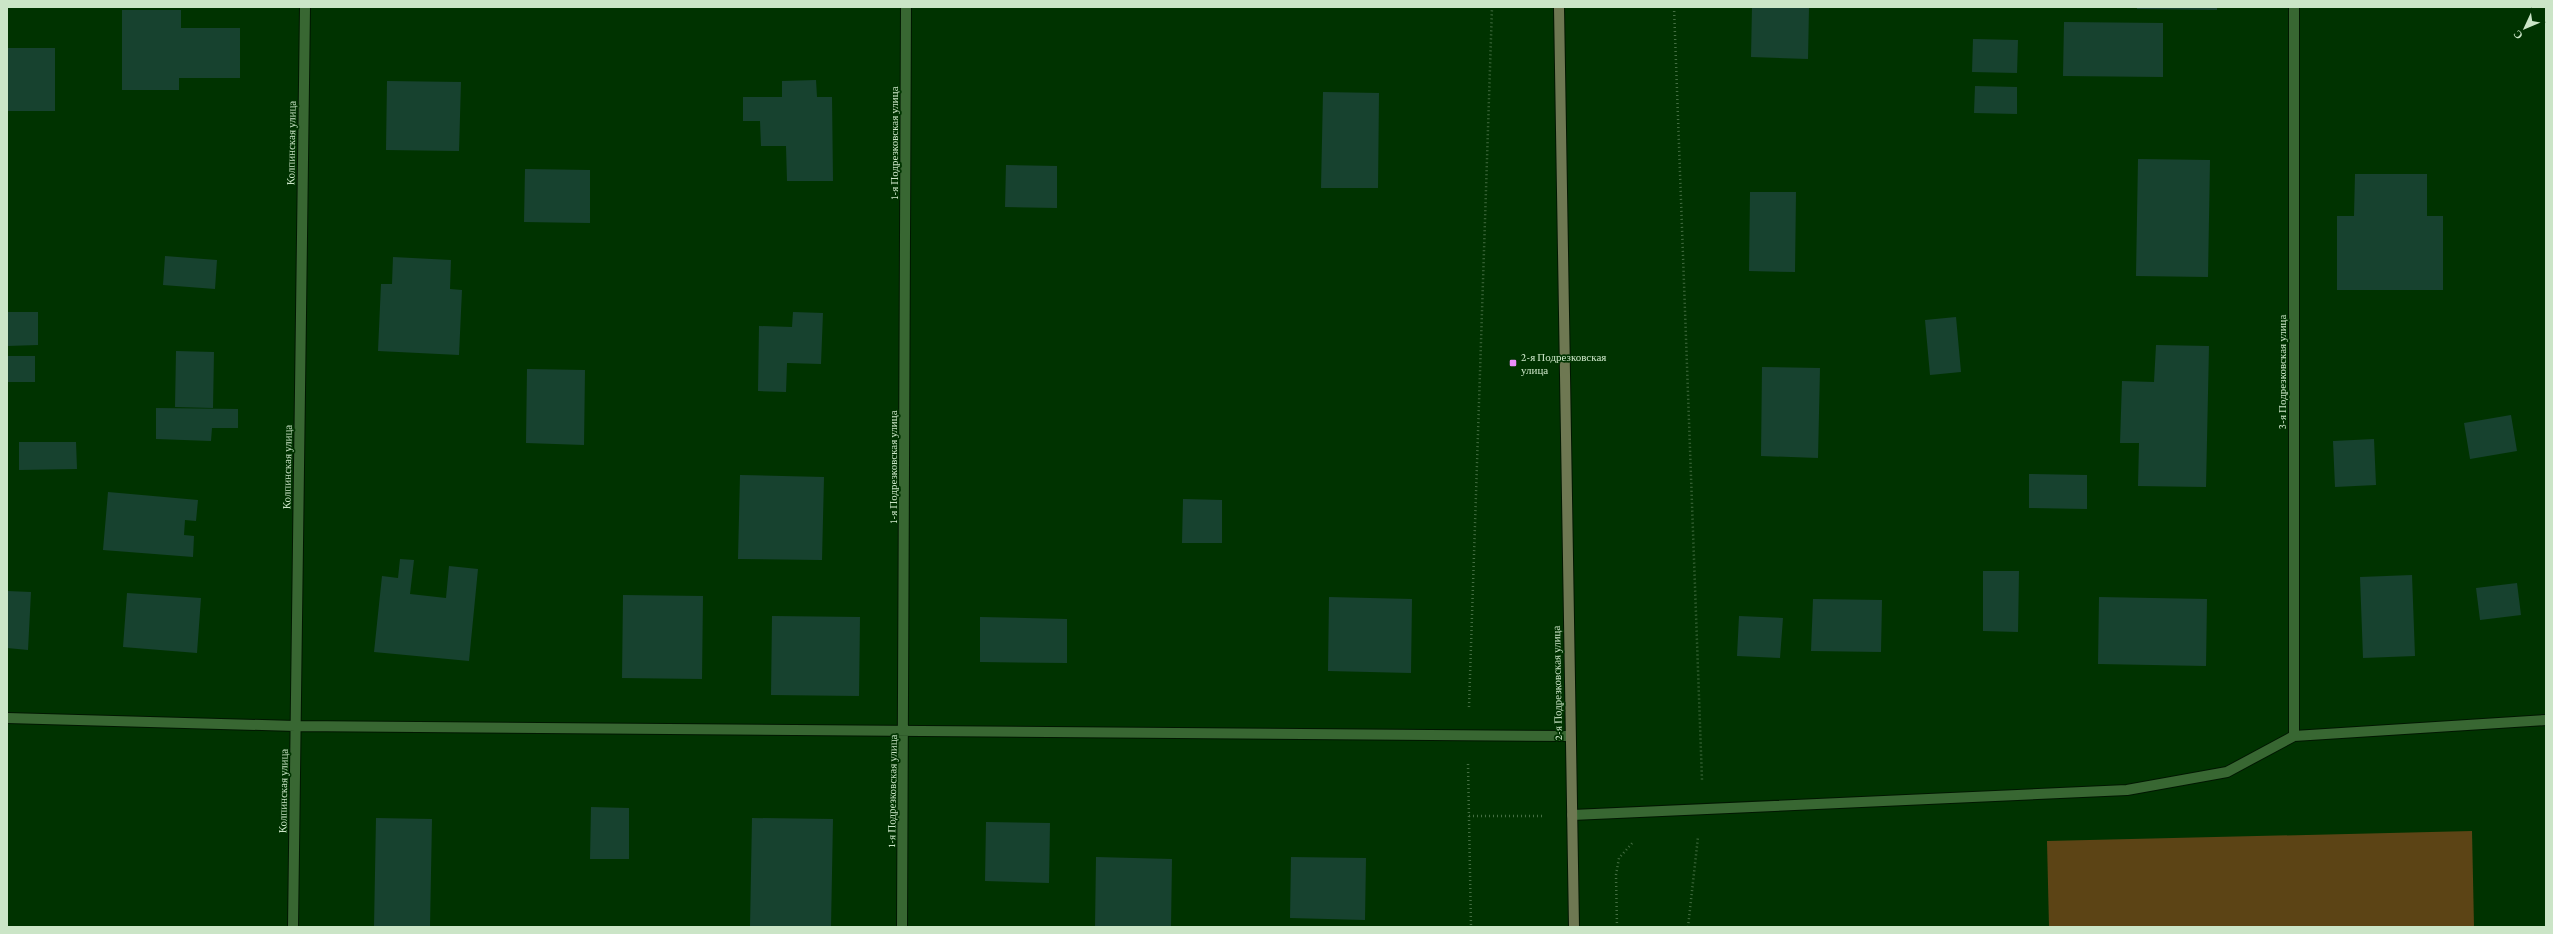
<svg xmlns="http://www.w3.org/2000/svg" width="2553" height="934" font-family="'Crimson Pro',serif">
	<rect width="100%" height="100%" fill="#030"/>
	<path fill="#5c4415" d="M2472 831 2474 927H2049L2047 841Z"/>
	<path fill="#17422f" d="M1752 7H1809L1808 59 1751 57Z
		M2137 7H2217V10L2137 9Z
		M122 10H181V28H240V78H179V90H122Z
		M2064 22 2163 23V77L2063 76Z
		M1973 39 2018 40 2017 73 1972 72Z
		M7 48H55V111H7Z
		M816 80 817 97H832L833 181H787L786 146H761L760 121H743V97H782V81Z
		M387 81 461 82 459 151 386 150Z
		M1975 86 2017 87V114L1974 113Z
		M1323 92 1379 93 1378 188H1321Z
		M2138 159 2210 160 2208 277 2136 276Z
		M1006 165 1057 166V208L1005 207Z
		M525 169 590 170V223L524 222Z
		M2355 174H2427V216H2443V290H2337V216H2354Z
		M1750 192H1796L1795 272 1749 271Z
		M165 256 217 260 215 289 163 285Z
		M393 257 451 260 450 289 462 290 459 355 378 351 381 284H392Z
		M7 312H38V345L7 346Z
		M793 312 823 313 821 364 787 363 786 392 758 391 759 326 792 327Z
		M1956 317 1961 372 1930 375 1925 320Z
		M2156 345 2209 346 2206 487 2138 486 2139 443H2120L2122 381 2154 382Z
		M176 351 214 352 213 408 175 407Z
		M7 356H35V382H7Z
		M1762 367 1820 368 1818 458 1761 456Z
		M527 369 585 370 584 445 526 443Z
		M156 408 238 409V428H212L211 441 156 439Z
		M2511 415 2517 451 2470 459 2464 423Z
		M2374 439 2376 485 2335 487 2333 441Z
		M19 442H76L77 469 19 470Z
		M2029 474 2087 475V509L2029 508Z
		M740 475 824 477 822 560 738 559Z
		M108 492 198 500 196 521 185 520 184 535 194 536 193 557 103 550Z
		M1183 499 1222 500V543H1182Z
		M400 559 414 560 410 594 446 598 449 566 478 569 469 661 374 652 382 576 398 578Z
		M1983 571H2019L2018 632 1983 631Z
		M2412 575 2415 656 2363 658 2360 577Z
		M2517 583 2521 615 2480 620 2476 588Z
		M7 591 31 592 28 650 7 648Z
		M127 593 201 598 197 653 123 647Z
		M623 595 703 596 702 679 622 678Z
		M1329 597 1412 599 1411 673 1328 671Z
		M2099 597 2207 599 2206 666 2098 664Z
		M1813 599 1882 600 1881 652 1811 651Z
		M772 616 860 617 859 696 771 695Z
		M1739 616 1783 618 1780 658 1737 656Z
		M980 617 1067 619V663L980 662Z
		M591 807 629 808V859H590Z
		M376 818 432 819 430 927H374Z
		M752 818 833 819 831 927H750Z
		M986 822 1050 823 1049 883 985 881Z
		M1096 857 1172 859 1171 927H1095Z
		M1291 857 1366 858 1365 920 1290 918Z"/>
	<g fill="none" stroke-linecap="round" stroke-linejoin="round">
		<defs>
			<path id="street" d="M2294 7V736
				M7 718 295 726 1570 736
				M1572 815 2127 790 2227 772 2294 736 2546 720
				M293 927 305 7
				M902 927 906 7"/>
			<path id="secondary" d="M1559 7 1574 927"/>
		</defs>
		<use href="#street" stroke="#011700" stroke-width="12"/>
		<use href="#secondary" stroke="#011700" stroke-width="12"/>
		<path stroke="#446e42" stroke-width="2.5" stroke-dasharray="1 3" stroke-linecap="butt" d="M1674 7 1702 780
			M1469 707 1492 7
			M1468 764 1471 927
			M1469 816H1545
			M1617 927 1616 875 1619 858 1634 841
			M1688 927 1698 837"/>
		<use href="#street" stroke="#386732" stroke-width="10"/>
		<use href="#secondary" stroke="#6e7852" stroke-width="10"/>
	</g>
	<rect fill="#eb8dfb" stroke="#030" stroke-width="1.5" x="1509" y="359" width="8" height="8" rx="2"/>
	<g text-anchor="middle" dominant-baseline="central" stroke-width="3.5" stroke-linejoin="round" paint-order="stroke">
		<g font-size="11" fill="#cbe5c7" stroke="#030">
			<text transform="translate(291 143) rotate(-89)">Колпинская улица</text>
			<text transform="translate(894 143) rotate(-90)">1-я Подрезковская улица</text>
			<text transform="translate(2282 372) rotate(-90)">3-я Подрезковская улица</text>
			<text transform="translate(287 467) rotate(-89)">Колпинская улица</text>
			<text transform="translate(893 467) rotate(-90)">1-я Подрезковская улица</text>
			<text transform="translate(1557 683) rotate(-91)">2-я Подрезковская улица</text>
			<text transform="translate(283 791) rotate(-89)">Колпинская улица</text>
			<text transform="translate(892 791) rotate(-89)">1-я Подрезковская улица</text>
		</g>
		<g font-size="11" fill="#cbe5c7" stroke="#030" text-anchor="start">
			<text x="1521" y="357">2-я Подрезковская<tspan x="1521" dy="13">улица</tspan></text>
		</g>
	</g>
	<rect width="2553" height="934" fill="none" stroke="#cbe5c7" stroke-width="16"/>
	<g transform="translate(2525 28) rotate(226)" stroke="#003300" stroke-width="3" paint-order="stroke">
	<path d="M0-3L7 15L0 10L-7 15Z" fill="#cbe5c7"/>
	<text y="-6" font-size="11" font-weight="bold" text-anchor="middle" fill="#cbe5c7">С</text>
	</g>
</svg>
